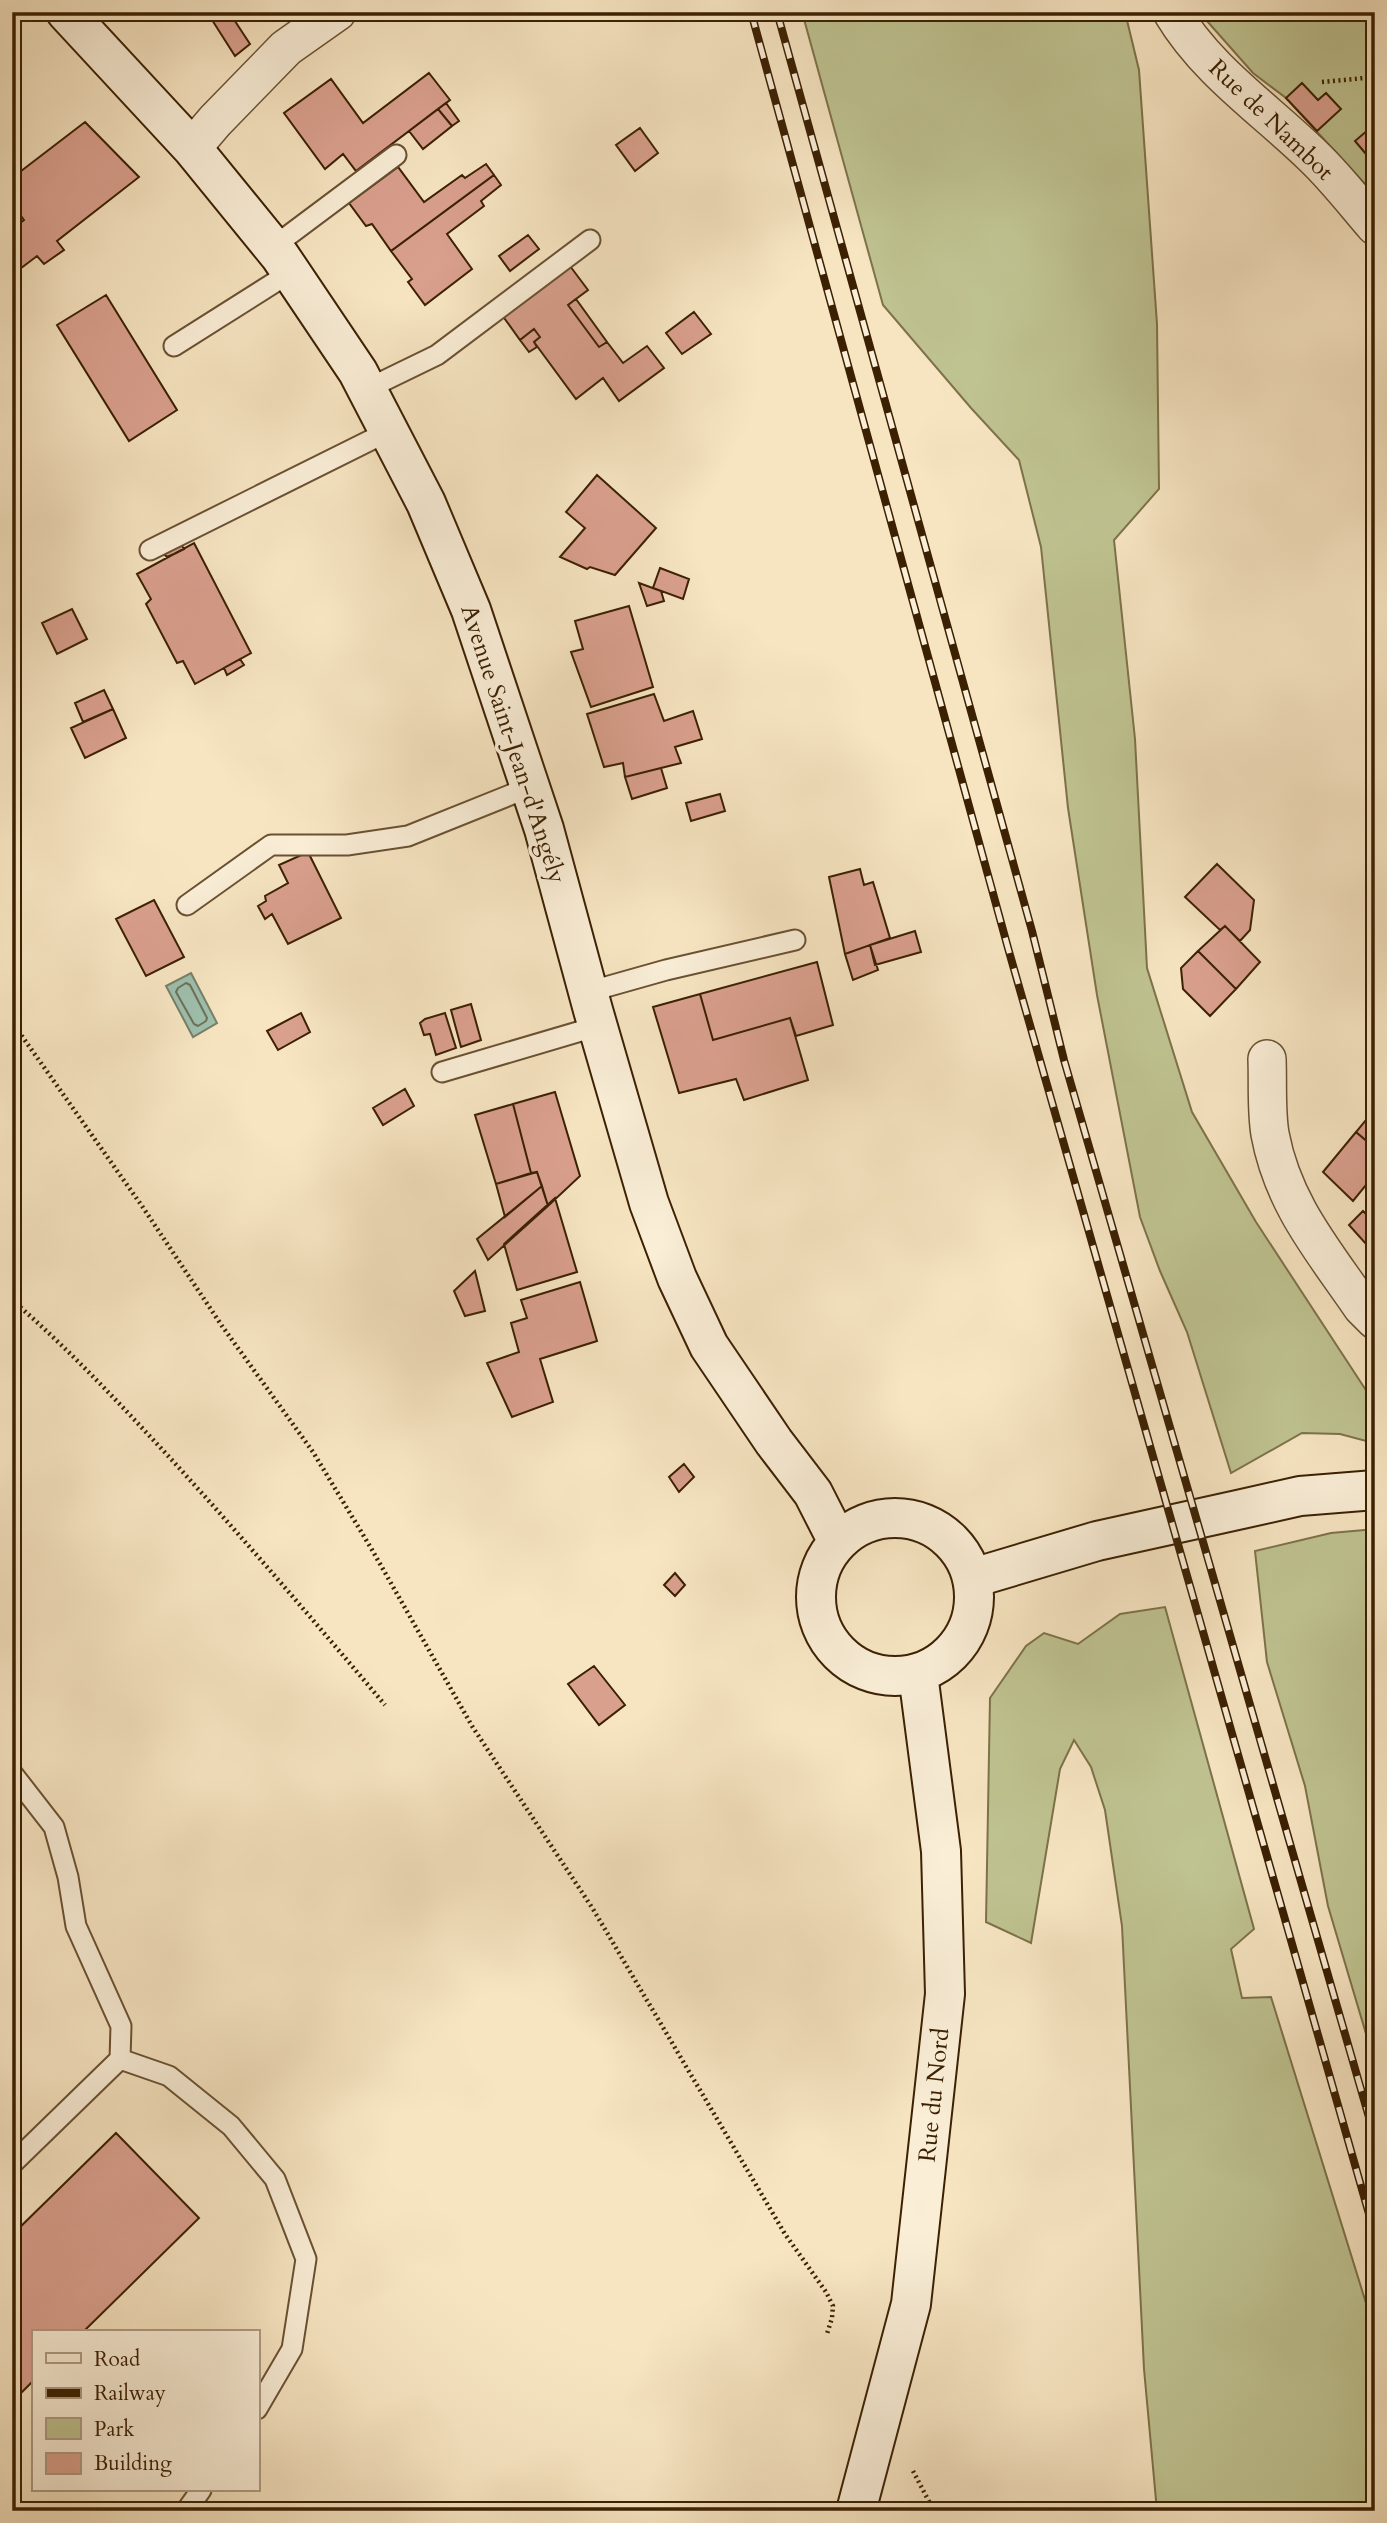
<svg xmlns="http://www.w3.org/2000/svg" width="1387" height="2523" font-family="Cardo,serif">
	<rect width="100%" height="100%" fill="#f7e5c2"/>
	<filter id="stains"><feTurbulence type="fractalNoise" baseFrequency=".00286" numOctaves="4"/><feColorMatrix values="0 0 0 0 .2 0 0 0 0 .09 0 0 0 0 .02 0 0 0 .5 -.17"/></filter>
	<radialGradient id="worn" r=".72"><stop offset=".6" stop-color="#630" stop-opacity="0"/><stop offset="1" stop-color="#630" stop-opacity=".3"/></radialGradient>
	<path fill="#bfc391" stroke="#7d724a" stroke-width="2" d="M802 12H1125L1139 70 1157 324 1159 489 1114 540 1135 739 1147 968 1192 1112 1256 1222 1375 1404V1435L1366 1441 1340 1434 1302 1433 1231 1473 1187 1332 1160 1271 1140 1217 1097 995 1068 808 1041 547 1019 460 971 408 883 305Z
		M1199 12H1375V195L1286 98 1253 73Z
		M1375 1529V1613L1371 1617 1375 1631V2064L1328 1906 1305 1786 1267 1662 1255 1551 1331 1533Z
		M1165 1607 1254 1929 1231 1949 1242 1998 1271 1997 1375 2332V2511H1157L1144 2369 1122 1926 1105 1810 1091 1767 1074 1740 1060 1769 1031 1943 986 1922 990 1698 1026 1646 1044 1633 1078 1644 1120 1614Z"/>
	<path fill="#9ec0ae" stroke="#768069" stroke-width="2" d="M191 973 217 1023 193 1037 166 986Z"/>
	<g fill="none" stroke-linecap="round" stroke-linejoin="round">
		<path stroke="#6c7058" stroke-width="2" d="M186 983 190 985 207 1018 206 1021 198 1026 194 1024 176 992 178 988Z"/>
	</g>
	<path fill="#daa08e" stroke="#3b2002" stroke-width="2" d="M207 12H229L250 44 235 56Z
		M429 73 450 100 356 171 343 154 325 169 284 113 331 79 363 123Z
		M1302 83 1318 100 1326 93 1341 109 1317 131 1286 98Z
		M446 103 459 121 452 126 438 109Z
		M438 109 452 126 423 149 409 131Z
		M85 122 139 177 57 241 64 250 44 264 37 256 12 275V229L24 220 12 204V178Z
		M640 128 658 153 635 171 616 145Z
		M1369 129 1375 135V147L1366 154 1355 141Z
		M486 164 494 175 391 251 372 224 366 226 349 203 398 167 424 202 462 175 465 178Z
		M494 175 501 185 481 201 484 206 447 234 472 269 425 305 408 282 412 279 391 251Z
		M12 204 24 220 12 229Z
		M528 235 539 249 510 271 499 256Z
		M570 266 588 290 568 305 599 347 607 342 623 363 647 346 664 368 619 401 603 378 576 399 534 342 540 337 534 329 520 340 502 315Z
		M106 295 177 410 129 441 57 325Z
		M576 299 607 342 599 347 568 305Z
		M694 312 711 334 682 354 666 333Z
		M534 329 540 337 534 342 537 347 529 352 520 340Z
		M597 475 656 528 615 575 590 567 587 569 560 557 585 528 566 512Z
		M180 543 184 549 174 554 167 557 162 552Z
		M194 543 251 653 195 684 183 661 177 663 146 604 151 599 137 574Z
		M660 568 689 579 683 599 653 588Z
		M639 583 661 591 664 601 647 606Z
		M629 606 653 687 591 707 571 652 583 649 575 621Z
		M72 609 87 639 57 654 42 623Z
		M240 659 244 665 227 675 224 668Z
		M104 690 113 709 83 722 75 703Z
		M654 694 664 721 693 711 702 739 675 747 681 763 625 777 623 763 604 767 587 714Z
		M113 709 126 738 85 758 71 728Z
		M661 768 667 788 632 799 625 777Z
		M720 794 725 811 691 821 686 803Z
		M308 852 341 918 288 944 272 914 265 919 258 906 266 901 265 896 288 883 279 865Z
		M1217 864 1254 900 1250 930 1240 941 1225 926 1220 930 1185 897Z
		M860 869 864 885 873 882 890 938 845 954 829 877Z
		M154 900 184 957 146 976 116 919Z
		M1225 926 1260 962 1236 989 1198 951Z
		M915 931 921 952 875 965 870 945Z
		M870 945 878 970 853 980 845 954Z
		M1198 951 1236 989 1210 1016 1183 989 1181 968Z
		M817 962 833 1025 796 1036 790 1018 713 1040 700 994Z
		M700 994 713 1040 790 1018 808 1080 744 1100 736 1079 679 1093 653 1007Z
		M471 1004 481 1040 461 1047 451 1010Z
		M301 1013 310 1032 278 1050 267 1031Z
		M445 1013 456 1048 436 1055 430 1034 424 1035 420 1023 425 1019Z
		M405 1089 414 1106 383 1125 373 1108Z
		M555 1092 580 1176 548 1206 537 1172 531 1173 513 1104Z
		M513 1104 531 1173 496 1184 475 1115Z
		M1375 1109V1148L1356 1132Z
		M1356 1132 1375 1148V1174L1353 1201 1323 1172Z
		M537 1172 542 1186 505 1217 496 1184Z
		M542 1186 548 1206 488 1260 477 1239Z
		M555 1198 577 1272 517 1290 504 1244Z
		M1363 1211 1375 1223V1254L1349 1225Z
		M475 1271 485 1311 465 1316 454 1291Z
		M580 1282 597 1341 540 1359 553 1402 512 1417 487 1363 519 1352 511 1323 527 1318 521 1300Z
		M684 1464 694 1477 679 1492 669 1477Z
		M675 1573 685 1585 675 1596 664 1585Z
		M594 1666 625 1705 599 1725 568 1684Z
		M116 2133 199 2218 83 2332H33V2381L12 2402V2235Z"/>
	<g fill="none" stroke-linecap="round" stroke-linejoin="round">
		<defs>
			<path id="lane" d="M273 247 396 155
				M174 346 291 272
				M367 389 437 355 590 240
				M150 550 389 431
				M187 905 271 845H347L408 836 530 787
				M588 992 666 970 795 940
				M442 1072 598 1026
				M12 1773 54 1827 68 1877 76 1926 121 2026 120 2059 12 2164
				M120 2059 169 2076 231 2126 275 2179 306 2259 292 2349 257 2409
				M186 2511 201 2490"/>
			<path id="street" d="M1172 12C1207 71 1266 110 1314 157 1336 178 1355 203 1375 226
				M192 148 215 121 286 48 337 12
				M1267 1059C1268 1083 1266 1110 1270 1134 1283 1204 1323 1250 1362 1307L1375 1320"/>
			<path id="secondary" d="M66 12 192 148 280 256 358 372 426 503 471 610 544 829 593 1010 649 1203 677 1278 709 1346 774 1442 813 1493 838 1542
				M816 1597a79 79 0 1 1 158 0a79 79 0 1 1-158 0Z
				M973 1578 1097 1541 1242 1509 1300 1496 1375 1490
				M856 2511 911 2304 945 1994 941 1851 918 1674"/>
		</defs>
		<use href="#lane" stroke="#6a5132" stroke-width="23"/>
		<use href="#street" stroke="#6a5132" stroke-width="40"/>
		<use href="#secondary" stroke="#3b2002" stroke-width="42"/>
		<path stroke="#3b2002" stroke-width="4.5" stroke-dasharray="2 3.5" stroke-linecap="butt" d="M1322 82 1364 78 1375 73
			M12 1022 142 1206 222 1326 313 1452 371 1548 472 1726 593 1909 785 2234 826 2292 833 2306 832 2318 827 2334
			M12 1300C69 1349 120 1404 171 1459 244 1539 315 1622 385 1705
			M913 2471 934 2511"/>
		<use href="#lane" stroke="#faeed7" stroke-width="19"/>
		<use href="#street" stroke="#faeed7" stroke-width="37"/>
		<use href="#secondary" stroke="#faeed7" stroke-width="38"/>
		<defs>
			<path id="rail" d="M751 12 1008 948 1375 2235
				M777 12 1032 931 1064 1060 1375 2138"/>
		</defs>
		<use href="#rail" stroke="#3b2002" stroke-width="8"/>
		<use href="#rail" stroke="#faeed7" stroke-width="5" stroke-dasharray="16" stroke-linecap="butt"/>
	</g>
	<g text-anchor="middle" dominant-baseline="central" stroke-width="7" stroke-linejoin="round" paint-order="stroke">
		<g font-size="24" fill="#3b2002" stroke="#faeed7">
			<text transform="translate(1271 120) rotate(44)">Rue de Nambot</text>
			<text transform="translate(513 744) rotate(72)">Avenue Saint-Jean-d'Angély</text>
			<text transform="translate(934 2095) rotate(-84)">Rue du Nord</text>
		</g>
	</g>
	<rect width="1387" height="2523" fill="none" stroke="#f7e5c2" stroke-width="42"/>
	<rect x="14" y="14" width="1359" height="2495" fill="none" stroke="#3b2002" stroke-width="3.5"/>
	<rect x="21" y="21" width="1345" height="2481" fill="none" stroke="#3b2002" stroke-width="2"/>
	<rect x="32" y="2330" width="228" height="161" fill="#faeed7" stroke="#ae9c82" stroke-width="2"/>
	<rect x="46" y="2353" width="35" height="10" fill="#faeed7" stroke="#ae9c82" stroke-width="2"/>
	<text x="94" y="2366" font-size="21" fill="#3b2002">Road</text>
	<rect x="46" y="2388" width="35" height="10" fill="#3b2002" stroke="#ae9c82" stroke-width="2"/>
	<text x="94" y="2400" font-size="21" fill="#3b2002">Railway</text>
	<rect x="46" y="2418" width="35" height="21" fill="#bfc391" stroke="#ae9c82" stroke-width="2"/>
	<text x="94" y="2436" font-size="21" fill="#3b2002">Park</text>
	<rect x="46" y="2453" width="35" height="21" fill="#daa08e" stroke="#ae9c82" stroke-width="2"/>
	<text x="94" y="2470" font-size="21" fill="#3b2002">Building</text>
	<rect width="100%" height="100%" filter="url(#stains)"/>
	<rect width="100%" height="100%" fill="url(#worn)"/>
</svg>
